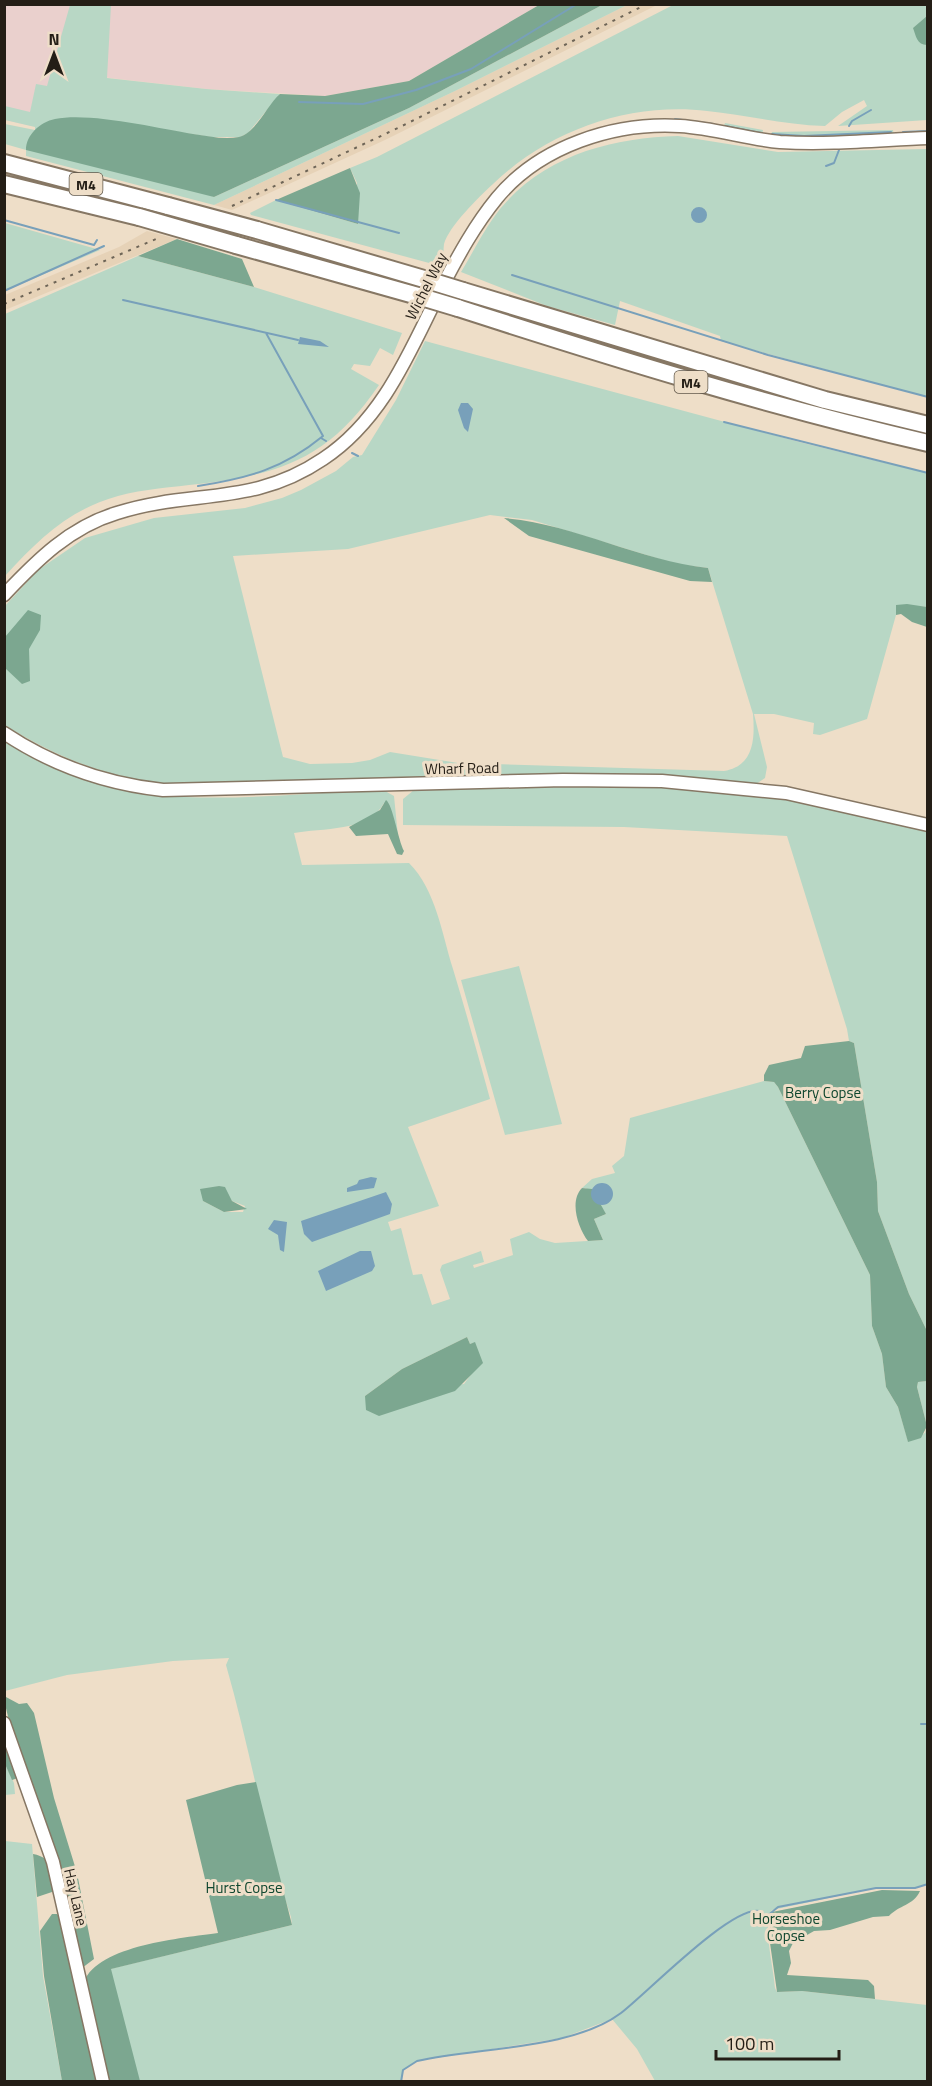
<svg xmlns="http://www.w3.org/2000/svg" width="932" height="2086" font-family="'Titillium Web',sans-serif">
	<rect width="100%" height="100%" fill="#eedec8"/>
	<path fill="#e6d2b7" d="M627 5H657L385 140 232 210 214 205 455 91Z
		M147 231 177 239 5 310V295L119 247Z"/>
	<path fill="#ead0cd" d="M5 5H539L409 81 325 96 206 89 84 75 32 126 5 120Z"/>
	<path fill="#b8d7c5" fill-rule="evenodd" d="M70 5H111L107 78 206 89 280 94 248 133 240 137H211L91 119H55L214 197 409 108 602 5H627L455 91 214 205 26 156V150L5 144V124L35 130V127L5 120V106L30 112 36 84 47 86Z
		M673 5H927V120L838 126 867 106 864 100 842 112 825 126C785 125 747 115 707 111 630 102 549 130 493 184 479 197 449 226 444 244 443 251 444 260 444 267L251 215 250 213 276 200 358 224 357 183 350 168 377 157Z
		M725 123 763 130 762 136 723 128Z
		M893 130 894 136 811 139 771 137 772 132Z
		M678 136 778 152 927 149V397L721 341 720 336 620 301 615 325 547 306 461 272C474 251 484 229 500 209 545 155 611 138 678 136Z
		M5 223 100 250 5 291Z
		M138 256 254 287 402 333 393 355 380 348 370 366 354 364 351 369 379 385C330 457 283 474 199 484 173 487 144 489 118 496 68 510 39 539 5 576V314Z
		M425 341 803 443 927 473V607L896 605V615L867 719 820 735 813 734 814 723 774 714H754L767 767 765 778 756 784 671 776 591 775 175 785C112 779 58 759 5 725L4 607 38 570 85 538 154 518 245 508 282 498 301 490 336 471 353 457 362 455 396 400ZM490 515 532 520 676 564 708 568 753 714C755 739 754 766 724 771L458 763 390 752 370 760 352 763 310 764 283 757 233 556 348 549Z
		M4 740C33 757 63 774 95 783 181 808 276 794 364 791H385L394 796 398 836 384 803C369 832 321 828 294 833L302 865 409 863C436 890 442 934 453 969 466 1012 478 1055 490 1099L408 1127 439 1206 388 1222 391 1231 401 1228 413 1275 422 1274 432 1305 450 1299 440 1270 442 1265 481 1251 484 1262 473 1265 474 1268 513 1255 510 1239 529 1232 540 1239 555 1243 603 1240 594 1219 606 1214 586 1188H582L592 1179 615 1173 612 1166 624 1156 630 1118 764 1081 774 1082 778 1087 870 1275 872 1326 882 1354 886 1387 898 1407 908 1441 925 1433 927 1426 917 1387 918 1382 927 1381V1884L915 1888H876L772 1910C762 1924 774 1969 775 1988L777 1992 802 1991 927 2005V2081H655L637 2049 612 2019 562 2038 417 2061 403 2070 401 2081 139 2080 110 1969 292 1925 291 1917C264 1835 250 1748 226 1665L229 1658 173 1661 67 1675 5 1691ZM219 1186 232 1201 245 1206 243 1212H224L203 1201 212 1189ZM467 1337 470 1344 474 1343 475 1369 464 1384 365 1396 402 1369Z
		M576 785C622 786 667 786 713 790 785 797 857 813 927 832V1331L909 1294 878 1211 877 1182 854 1043 849 1041 847 1029 787 836 624 827 403 825V799L414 790Z
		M519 966 562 1124 505 1135 461 980Z
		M5 1764 14 1783 15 1794 5 1795Z
		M5 1841 32 1844 43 1976 62 2081 5 2082Z"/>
	<path fill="#7ca790" d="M539 5H602L409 108 214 197 26 150C26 135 40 122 55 119 90 112 156 128 193 134 208 136 224 140 239 137 256 133 267 105 280 94L325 96 409 81Z
		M927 16V45C917 45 916 36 913 28Z
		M350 168 360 193 358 224 276 200Z
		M177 239 242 259 254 287 138 256Z
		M504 518C574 524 638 560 708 568L712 582 690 581 529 536Z
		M907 604 927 607V627L912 622 901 614 896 615V605Z
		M28 610 41 615 40 630 29 649 30 681 22 684 5 668V637Z
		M386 800C393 805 398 840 404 851L402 855 397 854 388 834 356 836 349 827 380 810Z
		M849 1041 854 1043 877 1182 878 1211 909 1294 927 1331V1381L918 1382 917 1387 927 1426 921 1438 908 1442 898 1407 886 1387 882 1354 872 1326 870 1275 778 1087 774 1082 764 1081V1075L769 1065 801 1058 805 1046Z
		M219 1186 225 1187 232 1201 247 1209 224 1212 203 1201 200 1189Z
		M582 1188 592 1189 606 1214 594 1219 603 1240 588 1241C578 1228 569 1201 582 1188Z
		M467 1337 470 1344 475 1342 483 1363 455 1391 379 1416 366 1410 365 1396 402 1369Z
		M6 1697 19 1704 27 1703 34 1713 54 1798 77 1873 94 1959 82 1968 10 1725 5 1704Z
		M4 1733 18 1778 12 1780 5 1764Z
		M256 1782 292 1925 111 1969 140 2081H107L84 1982C98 1945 183 1938 218 1933L186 1800 237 1785Z
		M33 1854C54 1858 52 1872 55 1891L37 1897Z
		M882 1890 920 1891C913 1906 899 1905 889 1916L873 1917 830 1930 814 1931 793 1943 789 1951 791 1963 787 1975 868 1980 874 1986 875 1999 802 1991 777 1992 769 1936 772 1912Z
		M52 1914H57L62 1920 97 2081H62L44 1976 40 1931Z"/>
	<path fill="#78a0ba" d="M691 215a8 8 0 1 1 16 0a8 8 0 1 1-16 0Z
		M300 337 320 341 329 347 298 344Z
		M461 403H468L473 409 468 432 464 428 458 410Z
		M371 1177 377 1178 374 1188 347 1192V1188L357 1184 359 1180Z
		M591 1194a11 11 0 1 1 22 0a11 11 0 1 1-22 0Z
		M386 1192 392 1204 390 1214 312 1242 304 1234 301 1221Z
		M274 1220 287 1222 284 1252 280 1250 278 1235 268 1229Z
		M360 1251H371L375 1266 372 1271 326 1291 318 1271Z"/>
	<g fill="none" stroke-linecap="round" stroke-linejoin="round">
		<path stroke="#78a0ba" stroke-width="2" d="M299 102 363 104 416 90 471 69 577 4
			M675 119 713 124
			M725 126 761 133
			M849 126 852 121 871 110
			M903 132 928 131
			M772 134 804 136 891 132
			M826 166 834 163 839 150
			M276 200 399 233
			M4 220 94 245 97 240
			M512 275 768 355 928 397
			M4 291 104 246
			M123 300 298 340
			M724 422 928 473
			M321 438 326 441
			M352 453 358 456
			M198 486C248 478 283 469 323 436L266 333
			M921 1724H928
			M401 2082 403 2070 417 2061C477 2047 572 2050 621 2013 647 1993 731 1906 759 1911L766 1917 778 1907 876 1888H915L928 1884"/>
		<defs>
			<path id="secondary" d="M4 595C37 560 70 527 117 513 192 489 252 507 323 459 385 418 411 348 443 285 459 254 475 225 497 198 540 146 614 122 680 126 714 128 747 139 780 142 829 145 879 140 928 138
				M4 733C52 765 107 784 163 790L563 780 662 781 786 793 928 825
				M4 1723 53 1862 103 2082"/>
			<path id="highway" d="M4 163 168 206
				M4 184 139 217
				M257 230 424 279
				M236 245 418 296
				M463 291 825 400 928 425
				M458 308C613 358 768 406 928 443"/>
		</defs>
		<use href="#secondary" stroke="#867764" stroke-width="15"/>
		<use href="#highway" stroke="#867764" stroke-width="20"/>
		<use href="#secondary" stroke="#fff" stroke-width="12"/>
		<use href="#highway" stroke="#fff" stroke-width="16"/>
		<path stroke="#6e6557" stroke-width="2" stroke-dasharray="3 6" stroke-linecap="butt" d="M232 206 400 127 647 4
			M4 304 156 239"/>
		<defs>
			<path id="highway-bridge" d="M168 206 257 230
				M139 217 236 245
				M424 279 463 291
				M418 296 458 308"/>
		</defs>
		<use href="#highway-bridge" stroke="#867764" stroke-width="20" stroke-linecap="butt"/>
		<use href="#highway-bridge" stroke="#fff" stroke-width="16"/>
	</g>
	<g text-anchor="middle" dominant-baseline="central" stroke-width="6" stroke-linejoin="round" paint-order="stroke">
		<g fill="#eedec8" stroke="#61584b" stroke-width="1.5">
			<rect x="69.5" y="173" width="33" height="22" rx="4.5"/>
			<rect x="674.5" y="371" width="33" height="22" rx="4.5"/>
		</g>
		<g font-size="14" font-weight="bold" fill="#241e16">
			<text x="86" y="184">M4</text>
			<text x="691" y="382">M4</text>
		</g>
		<g font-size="15" fill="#241e16" stroke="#eedec8">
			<text transform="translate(426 286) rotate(-63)">Wichel Way</text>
			<text transform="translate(462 768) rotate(-1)">Wharf Road</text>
			<text transform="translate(76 1897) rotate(77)">Hay Lane</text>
		</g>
		<g font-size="15" fill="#0e462e" stroke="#eedec8">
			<text x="823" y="1092">Berry Copse</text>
			<text x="244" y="1887">Hurst Copse</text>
			<text x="786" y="1918">Horseshoe<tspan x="786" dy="17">Copse</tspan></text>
		</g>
	</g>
	<rect width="932" height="2086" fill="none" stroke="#241e16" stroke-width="12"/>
	<g transform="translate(54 54)" stroke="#eedec8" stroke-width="4.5" paint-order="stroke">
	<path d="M0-4.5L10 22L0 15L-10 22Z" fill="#241e16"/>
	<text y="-9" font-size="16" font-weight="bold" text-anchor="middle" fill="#241e16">N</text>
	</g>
	<path d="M716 2050v9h123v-9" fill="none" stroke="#241e16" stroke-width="3"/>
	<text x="725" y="2050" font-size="18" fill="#241e16" stroke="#eedec8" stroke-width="4.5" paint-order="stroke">100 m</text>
</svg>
